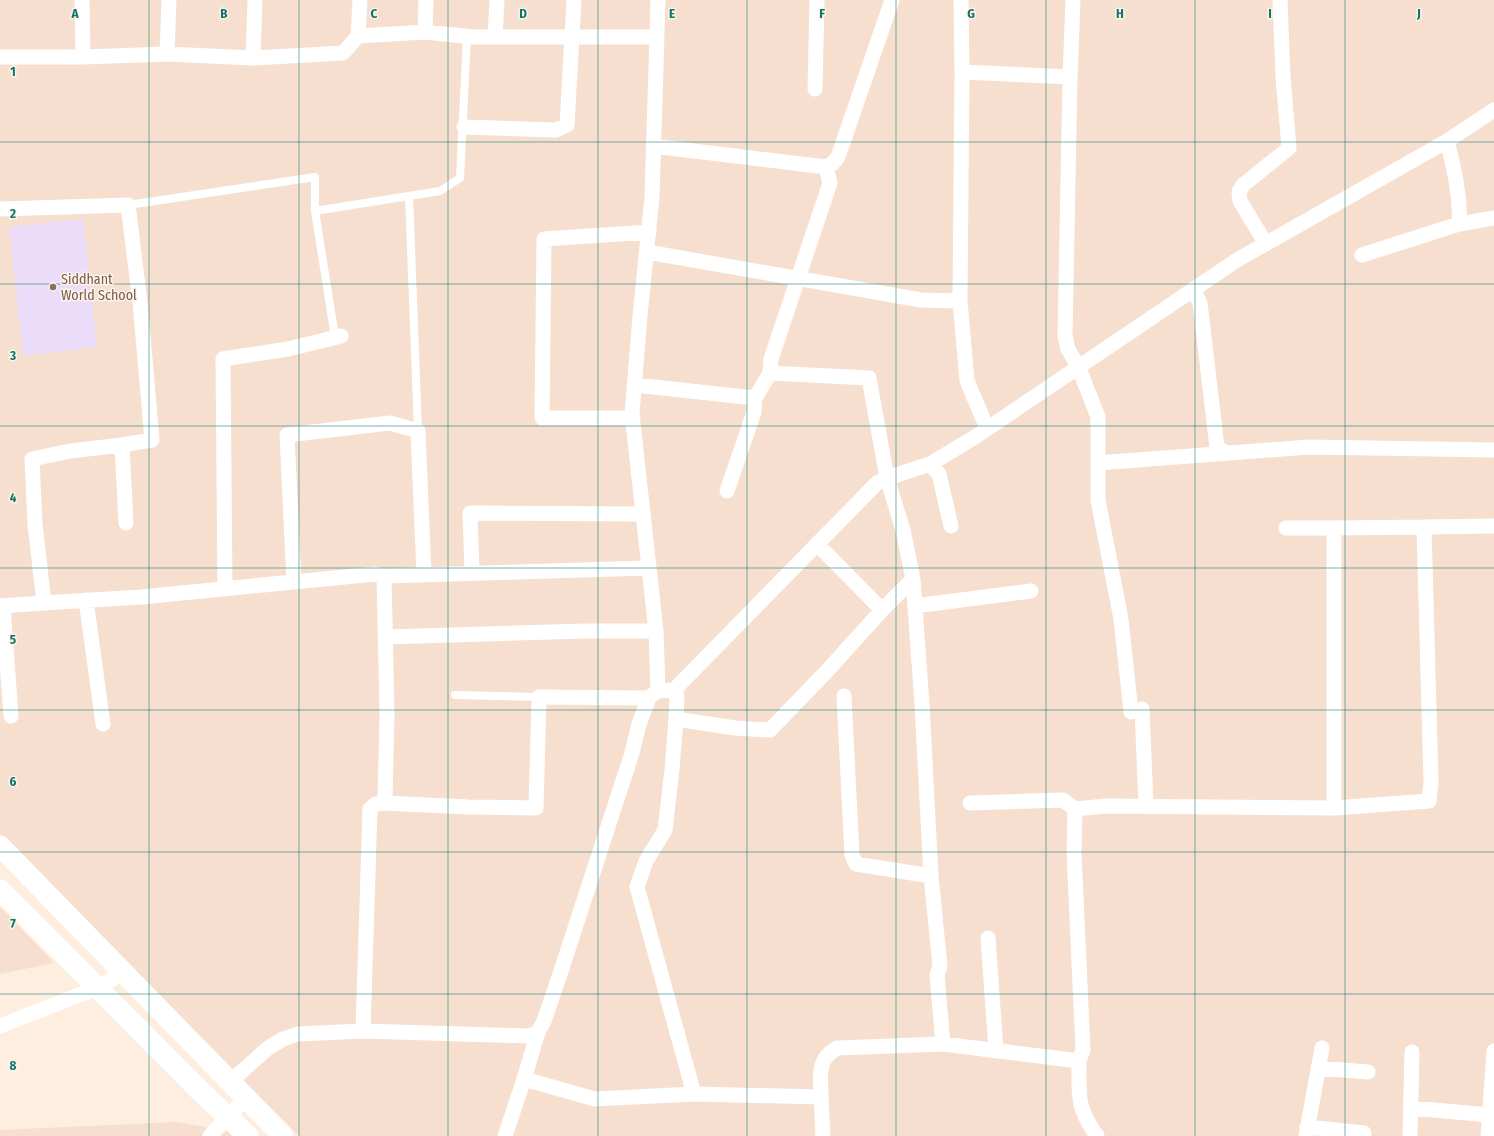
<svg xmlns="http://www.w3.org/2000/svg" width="1494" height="1136" font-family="'Fira Sans Condensed',sans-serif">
	<rect width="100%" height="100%" fill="#feeee0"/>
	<path fill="#f6dfce" d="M0 0H1494V1136H299L0 837Z
		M0 907 40 948 54 963 0 974Z
		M177 1122 232 1132 236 1136H0V1130Z"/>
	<path fill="#ebddfa" d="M83 219 97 347 23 356 9 227Z"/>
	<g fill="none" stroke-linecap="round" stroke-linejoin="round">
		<path stroke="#fff" stroke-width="8" d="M409 196 418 431
			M128 205 315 177V211
			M335 337 315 211 440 191 460 178 467 36
			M455 695 539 697"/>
		<path stroke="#fff" stroke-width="15" d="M82 0 83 57
			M961 0 962 72 960 301 967 381 987 428
			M1073 0 1070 77 1065 336 1068 349 1078 366 1098 417V500L1121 619 1131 712
			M425 32 426 0
			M358 36 425 32 473 37H656
			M495 37 497 0
			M167 54 169 0
			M0 57H83L167 54 253 58 343 53 358 36 360 0
			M253 58 255 0
			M962 72 1070 77
			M815 89 817 0
			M464 127 556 130 567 125 574 0
			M1447 141C1454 167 1461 197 1459 224
			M653 146 826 167 832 164 838 157 892 0
			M0 209 128 205 140 302 152 440 122 445
			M1266 244 1240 201 1239 192 1243 185 1289 148 1283 77 1280 0
			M647 252 921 300 960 301
			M1362 255 1459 224 1494 218
			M1193 289 1200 303 1217 447 1226 453
			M770 373 869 378 887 478 903 530 913 579 922 704 931 876 940 966 937 975 943 1044
			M635 385 755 398
			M633 418H542L544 239 649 232
			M1098 463 1309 447 1494 450
			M930 464 939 474 951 526
			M727 491 754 412 755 398 770 373 771 359 830 183 826 167
			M1424 527 1494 526
			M1286 528H1334
			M472 573 470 513 642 514
			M384 576 648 568
			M294 582 287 435 390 423 418 431 424 575
			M225 589 223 359 288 349 341 336
			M86 600 103 724
			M44 603 141 597 375 574 384 576 387 714 385 798 384 803 376 804 370 809 363 1031
			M0 606 44 603 35 524 32 459 70 451 122 445 126 523
			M3 606 11 716
			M915 606 1031 591
			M882 610 913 579
			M656 631 632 414 640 316 652 197 658 0
			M385 637 585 631H656L658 691 651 696
			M674 690 677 696 676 719 672 770 665 830 646 861 637 887 694 1094
			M658 691 674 690 877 483 887 478 930 464 975 437 1237 260 1447 141 1494 110
			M844 696 852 855 856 864 931 876
			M1142 709 1146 806
			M676 719 735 728 770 730 826 672 882 610 817 544
			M970 803 1063 800 1075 809
			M988 938 996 1051
			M0 1026 97 988 124 972
			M538 1032 524 1079 595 1099 694 1094 821 1097 823 1136
			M1079 1061C1079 1094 1076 1107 1097 1136
			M1318 1068 1368 1072
			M230 1082 268 1048 283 1039 298 1034 363 1031 529 1036 538 1032 544 1021 562 968 632 753 639 724 649 698 539 697 536 808 469 807 384 803
			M821 1097C821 1075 816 1060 837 1048L943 1044 1079 1061 1083 1050 1074 853 1075 809 1106 806 1334 808V528L1424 527 1431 782 1429 801 1334 808
			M1411 1108 1490 1115
			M1307 1127 1364 1133
			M210 1136 246 1098
			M505 1136 524 1079
			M1306 1136 1322 1048
			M1410 1136 1412 1052
			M1488 1136 1494 1051"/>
		<path stroke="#fff" stroke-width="21" d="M0 846 283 1136
			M0 890 201 1092 248 1136"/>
	</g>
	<path fill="none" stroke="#0f766e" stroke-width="1" stroke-opacity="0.55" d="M149 0V1136M299 0V1136M448 0V1136M598 0V1136M747 0V1136M896 0V1136M1046 0V1136M1195 0V1136M1345 0V1136M0 142H1494M0 284H1494M0 426H1494M0 568H1494M0 710H1494M0 852H1494M0 994H1494"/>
	<circle fill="#8d6e63" stroke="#fff3e8" stroke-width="1.5" cx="53" cy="287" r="4"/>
	<g text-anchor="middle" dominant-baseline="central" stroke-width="3" stroke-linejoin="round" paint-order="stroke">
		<g font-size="14" fill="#785e54" stroke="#fff3e8" text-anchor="start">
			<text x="61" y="279">Siddhant<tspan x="61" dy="16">World School</tspan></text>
		</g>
	</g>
	<g font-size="13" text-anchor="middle" font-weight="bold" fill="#0f766e" stroke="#fff3e8" stroke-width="3" stroke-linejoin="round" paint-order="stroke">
		<text x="75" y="18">A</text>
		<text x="224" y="18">B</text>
		<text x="374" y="18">C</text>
		<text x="523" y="18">D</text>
		<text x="672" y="18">E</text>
		<text x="822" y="18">F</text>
		<text x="971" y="18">G</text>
		<text x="1120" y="18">H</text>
		<text x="1270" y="18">I</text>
		<text x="1419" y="18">J</text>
		<text x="13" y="76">1</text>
		<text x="13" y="218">2</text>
		<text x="13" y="360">3</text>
		<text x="13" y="502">4</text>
		<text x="13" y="644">5</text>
		<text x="13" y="786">6</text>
		<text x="13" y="928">7</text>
		<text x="13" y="1070">8</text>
	</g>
</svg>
